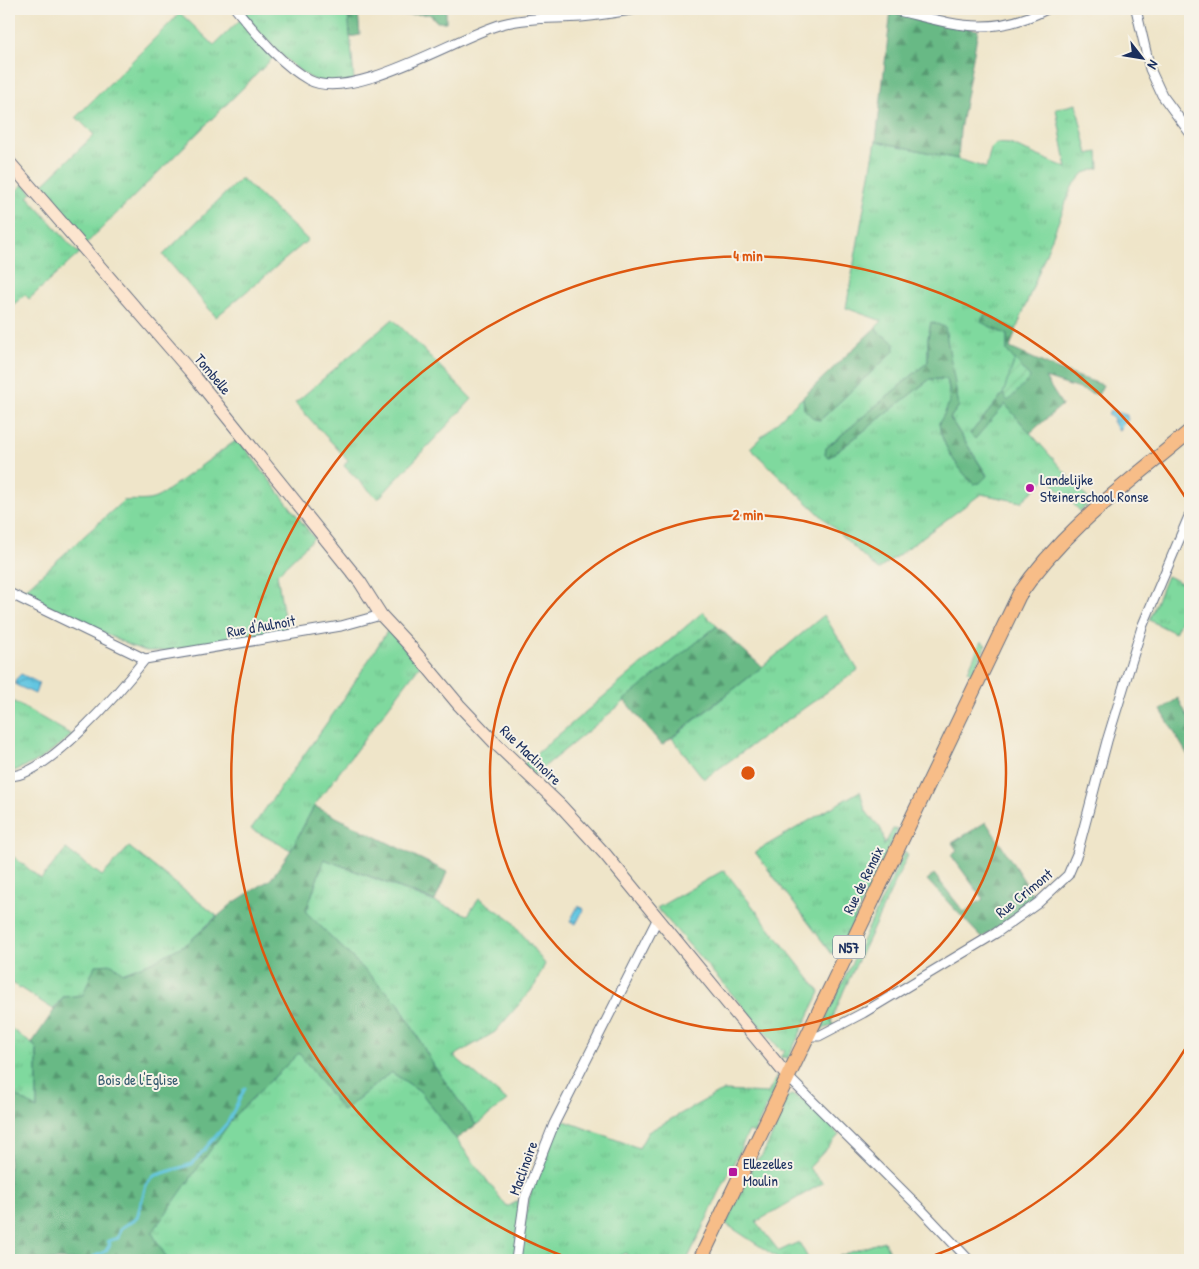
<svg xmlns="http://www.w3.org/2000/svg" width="1199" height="1269" font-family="'Patrick Hand',sans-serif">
	<defs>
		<pattern id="grass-tufts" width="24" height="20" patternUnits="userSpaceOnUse" patternTransform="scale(1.25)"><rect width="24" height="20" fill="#7fd99e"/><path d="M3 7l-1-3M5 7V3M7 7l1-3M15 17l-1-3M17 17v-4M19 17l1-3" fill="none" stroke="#6dbb8a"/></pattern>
		<pattern id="forest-firs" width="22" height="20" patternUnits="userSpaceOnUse" patternTransform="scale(1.25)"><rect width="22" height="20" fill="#67b985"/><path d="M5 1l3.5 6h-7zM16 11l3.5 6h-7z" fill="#549770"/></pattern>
		<pattern id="garden-furrows" width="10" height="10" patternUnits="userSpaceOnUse" patternTransform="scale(1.25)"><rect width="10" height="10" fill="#7fd99e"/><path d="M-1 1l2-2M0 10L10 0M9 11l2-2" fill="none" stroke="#6dbb8a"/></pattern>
		<pattern id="water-waves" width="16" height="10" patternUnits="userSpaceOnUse" patternTransform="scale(1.25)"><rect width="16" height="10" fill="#63c6e1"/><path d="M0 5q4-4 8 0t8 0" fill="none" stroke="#51a1ba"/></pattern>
	</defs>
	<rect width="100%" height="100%" fill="#f7f3e8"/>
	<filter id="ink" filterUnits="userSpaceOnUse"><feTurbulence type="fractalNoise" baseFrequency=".02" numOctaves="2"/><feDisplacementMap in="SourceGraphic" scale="10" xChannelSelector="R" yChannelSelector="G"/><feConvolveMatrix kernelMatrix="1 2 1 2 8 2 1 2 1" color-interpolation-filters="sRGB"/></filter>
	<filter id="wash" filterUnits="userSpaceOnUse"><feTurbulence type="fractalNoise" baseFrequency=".0096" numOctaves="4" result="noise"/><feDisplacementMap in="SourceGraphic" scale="20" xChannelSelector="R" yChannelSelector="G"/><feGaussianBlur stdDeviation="1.12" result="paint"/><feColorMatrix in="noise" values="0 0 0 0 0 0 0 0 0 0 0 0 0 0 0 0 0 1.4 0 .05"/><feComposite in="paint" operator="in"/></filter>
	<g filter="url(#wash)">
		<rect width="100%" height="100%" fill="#efe5c9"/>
		<path fill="url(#grass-tufts)" stroke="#4d847e" fill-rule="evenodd" d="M240 9H348L354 80C346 82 335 85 327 84 298 80 258 30 240 9Z
			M180 13 214 45 241 19 249 33 273 58 85 245 37 190 94 135 76 117Z
			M1076 104 1088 154 1098 152 1099 168 1084 173 1072 187 1016 330 984 315 982 322 1007 335V351L1015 359 1003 394 970 434 975 438 1005 404 1091 502 1080 511 1047 478 1021 502 981 494 878 570 750 448 803 397 804 409 814 419 820 420 894 351 890 340 878 332 876 327 882 321 846 308 876 141 958 159 986 168 991 148 996 143 1010 144 1067 168 1056 109ZM931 322 959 406 950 418 987 475 973 484C957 466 942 447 939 423 951 405 951 401 947 379H930L838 451 829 457 825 455 826 448 928 362V338Z
			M241 178 308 240 216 317 163 255Z
			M24 184 32 193 28 197 77 252 82 251 29 299 25 295 9 308V197Z
			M393 319 472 399 378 499 344 466 348 460 295 403Z
			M238 439 314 538 277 574 286 629 165 651H146L131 646 21 593 123 501C136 499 146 503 158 497Z
			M1167 576 1190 587V599L1175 633 1149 620Z
			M703 612 717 626 534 775 523 765Z
			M824 615 858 670 704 779 672 738 762 667Z
			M388 630 420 665 314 806 291 850 251 829 341 703Z
			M981 641 986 645 972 674 968 671Z
			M9 699 72 735 38 761 9 773Z
			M860 791C862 797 863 805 866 811 876 826 884 824 884 846L893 829H898L838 954 835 950 832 954 755 852Z
			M129 847 217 916 188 943 154 961 122 973 112 964 83 996 63 997 53 1009 9 981V853L41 879 66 849 102 876Z
			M905 851 908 855 844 990 831 1022 834 1025 820 1030Z
			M324 859 468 915 479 898 512 921 545 964 534 987 495 1032 454 1056 507 1101 476 1125 434 1066 399 1004 306 912Z
			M724 870 820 992 788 1058 780 1057 785 1051 780 1049 657 908Z
			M9 1027 37 1048V1110L9 1091Z
			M299 1053 343 1111 391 1072 420 1091 507 1207 524 1198 515 1258 509 1260H168L151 1233 235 1115Z
			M777 1076V1085L754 1133 749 1131 687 1260H629L626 1253 610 1260H518L532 1185 562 1120 639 1148 648 1132 716 1094 724 1091 768 1093Z
			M791 1095C809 1098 826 1122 839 1135L809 1168 823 1183 756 1222 779 1251 799 1242 809 1260H781L726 1224 757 1159 762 1156 784 1111 782 1105 786 1098Z
			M884 1241 893 1260H842L839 1256Z"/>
		<path fill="url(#forest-firs)" stroke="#417472" d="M348 9H446V22H437L429 14 379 16 365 9 358 12 360 35 350 37Z
			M891 11 978 30 960 130 958 159 876 141Z
			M985 314 1016 330 1010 348 1059 370 1103 385 1098 395 1045 378 1062 405 1030 433 1005 404 975 439 970 434 1003 394 1008 400 1030 378 1007 351V335L981 322Z
			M931 322 945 327 959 406 950 418 987 476 980 483 973 484C957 466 942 447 939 423 949 407 952 398 947 379H930L838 451 829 457 825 455 826 448 928 362V338Z
			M876 327 878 332 895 343 894 351 820 420 814 419 804 409 803 397Z
			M717 626 762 667 662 745 624 700Z
			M1178 698 1190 721V759L1161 710Z
			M314 806 447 872 435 901 324 859 306 912 399 1004 434 1066 476 1125 456 1139 420 1091 391 1072 343 1111 299 1053 235 1115 152 1233 168 1260H9V1091L37 1109V1049L32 1043 63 997 83 995 95 965 112 964 123 973 154 961 188 943 233 903 271 879 291 850Z
			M986 822 1036 899 982 938 927 880 934 874 964 912 983 899 951 855 957 850 952 843Z"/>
		<path fill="url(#garden-furrows)" stroke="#4d847e" d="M1015 359 1030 378 1008 401 1003 394Z"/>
		<path fill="url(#water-waves)" stroke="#3f7aa0" d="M1110 410 1127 415 1128 420 1122 425 1121 429 1118 430 1113 421 1114 418 1108 415Z
			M21 674 39 683 35 694 16 685 15 680Z
			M578 906 584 909 576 924 570 921Z"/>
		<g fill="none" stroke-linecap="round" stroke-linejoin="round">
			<path stroke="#63c6e1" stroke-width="3" d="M92 1260 93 1257 106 1251 110 1244 108 1241 118 1238 121 1228 137 1218 146 1185 154 1176 192 1164 228 1122 245 1088"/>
		</g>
	</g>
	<g filter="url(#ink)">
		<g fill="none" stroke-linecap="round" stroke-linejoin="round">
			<defs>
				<path id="street" d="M236 9C257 34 280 64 309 80 352 103 456 37 502 24 528 17 554 19 581 17 600 15 619 12 637 9
					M890 9C952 23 987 39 1047 9
					M1136 9 1150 69 1162 95 1190 133
					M9 593 145 659 341 626 381 615
					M9 776C47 777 122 689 145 659
					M807 1036H819L863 1013 996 933 1038 903 1068 875 1077 854 1107 741 1142 627 1190 514
					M788 1077 919 1207 969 1260
					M516 1260 525 1197 554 1124 657 920"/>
				<path id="secondary" d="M9 162 191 372 360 582 381 615 409 645 459 705 494 742 560 805 605 854 788 1077"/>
				<path id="primary" d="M700 1260 1019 595C1063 529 1130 482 1190 431"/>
			</defs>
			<use href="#street" stroke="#656f83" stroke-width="11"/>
			<use href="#secondary" stroke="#656f83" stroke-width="14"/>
			<use href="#primary" stroke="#656f83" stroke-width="16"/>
			<use href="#street" stroke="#fff" stroke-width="9"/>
			<use href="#secondary" stroke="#fce5cf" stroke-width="12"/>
			<use href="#primary" stroke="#f7bd88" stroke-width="14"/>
		</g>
	</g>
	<g fill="none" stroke="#de5710" stroke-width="2.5">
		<circle cx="748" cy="773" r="258"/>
		<path d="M1189 1043A517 517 0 0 1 925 1259M571 1259A517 517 0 1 1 1189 503"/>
	</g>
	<g fill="#b5179e" stroke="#f7f3e8" stroke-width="2">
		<circle cx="1030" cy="488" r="5"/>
		<rect x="728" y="1167" width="10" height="10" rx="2.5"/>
	</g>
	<g text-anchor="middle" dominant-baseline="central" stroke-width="4" stroke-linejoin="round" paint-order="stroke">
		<rect fill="#f7f3e8" stroke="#5d6a87" stroke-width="1" x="833" y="935.5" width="32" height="23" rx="4"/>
		<g font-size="14" font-weight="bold" fill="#1b2f5e">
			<text x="849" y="947">N57</text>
		</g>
		<g font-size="15" fill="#1b2f5e" stroke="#f7f3e8">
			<text transform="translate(213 374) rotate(50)">Tombelle</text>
			<text transform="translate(261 626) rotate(-10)">Rue d'Aulnoit</text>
			<text transform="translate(531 755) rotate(44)">Rue Maclinoire</text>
			<text transform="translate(863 880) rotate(-64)">Rue de Renaix</text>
			<text transform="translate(1024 893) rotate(-39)">Rue Crimont</text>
			<text transform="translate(523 1168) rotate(-70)">Maclinoire</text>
		</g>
		<g font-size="15" fill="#1b2f5e" stroke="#f7f3e8" text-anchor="start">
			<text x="1040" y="479">Landelijke<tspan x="1040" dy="17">Steinerschool Ronse</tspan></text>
			<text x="743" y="1163">Ellezelles<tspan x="743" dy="17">Moulin</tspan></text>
		</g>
		<g font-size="15" fill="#345a6e" stroke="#f7f3e8">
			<text x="138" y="1079">Bois de l'Eglise</text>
		</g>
	</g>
	<circle cx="748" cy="773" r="8" fill="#de5710" stroke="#f7f3e8" stroke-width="2.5"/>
	<g font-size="15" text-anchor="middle" font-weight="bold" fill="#de5710" stroke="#f7f3e8" stroke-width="4" stroke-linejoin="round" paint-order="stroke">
		<text x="748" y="261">4 min</text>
		<text x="748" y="520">2 min</text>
	</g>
	<rect width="1199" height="1269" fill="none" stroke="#f7f3e8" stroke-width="30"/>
	<g transform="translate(1142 58) rotate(121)" stroke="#f7f3e8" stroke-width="4" paint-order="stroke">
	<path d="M0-4L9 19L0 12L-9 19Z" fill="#1b2f5e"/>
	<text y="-8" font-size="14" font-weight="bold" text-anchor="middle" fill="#1b2f5e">N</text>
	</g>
</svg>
